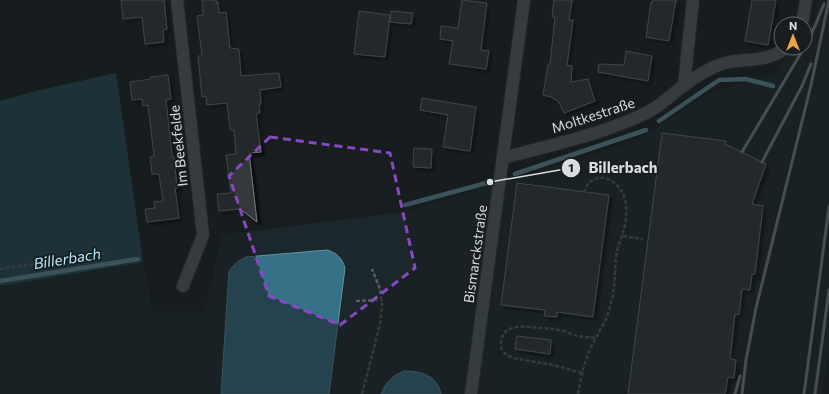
<svg xmlns="http://www.w3.org/2000/svg" width="829" height="394" font-family="Commissioner,sans-serif">
	<defs>
		<filter id="shadow"><feDropShadow dx="3.5" dy="3.5" stdDeviation="1" flood-color="#0009"/></filter>
	</defs>
	<rect width="100%" height="100%" fill="#181d1f"/>
	<path fill="#1c272c" d="M818 0H829V339L822 394H0V286L143 262 152 311H205L221 235 409 211 521 177 639 140 710 92 720 90 773 75 793 48H805V32L814 21Z"/>
	<path fill="#224a58" d="M116 73 143 262 0 286V101L36 91Z"/>
	<path fill="#367287" stroke="#6892a1" d="M327 250C337 253 342 258 345 268L329 394H221L229 272C233 265 238 261 246 257Z
		M404 371C421 371 437 375 441 394H381C386 382 392 376 404 371Z"/>
	<g fill="none" stroke-linecap="round" stroke-linejoin="round">
		<path stroke="#6892a1" stroke-width="4.5" d="M659 121 719 80 746 79 773 86
			M515 174 646 130
			M405 205 490 182
			M0 281 138 259"/>
	</g>
	<path fill="#33383a" stroke="#707679" filter="url(#shadow)" d="M121 0H164L167 29 163 30 164 42 145 44 142 17 123 19Z
		M202 0H216V3L218 2 219 13 226 12 230 48 239 49 241 76 279 73 281 87 260 90 261 104H259L260 113 256 114 261 152 249 153 257 222 240 209 219 211 217 194 231 193 226 155 236 154 234 130H230L227 103 207 105 206 96 202 97 198 56H202L197 16 203 15Z
		M462 0 487 3 481 50 489 51 486 69 449 64 453 41 440 39 441 26 458 28Z
		M554 0H572L569 20H573L567 65 572 66 571 82 588 79 595 101 564 113 559 102 551 97 543 95 548 64H550L555 17H552Z
		M653 0H676L669 41 646 37 651 2H653Z
		M752 0H776L768 45 745 41Z
		M359 11 390 15 385 57 354 54Z
		M391 11 413 13 411 24 390 22Z
		M626 51 652 56 648 81 598 72 599 64 624 65Z
		M168 75 171 99 166 100 172 155V157H174L177 188H175L179 218 147 222 145 209 155 208 154 202 163 201 159 174H152L150 157 154 156 148 105 143 106 142 99 132 100 130 82 151 79V77Z
		M422 98 476 107 470 151 443 147 448 115 420 110Z
		M662 133 726 141 725 144 766 164 752 204 763 206 755 274H752L750 290 742 289 739 315 735 314 730 359 736 360 734 378 728 377 725 394H628Z
		M414 148 432 149 431 168 413 167Z
		M517 183 609 195 593 317 557 312V317L544 316 545 310 501 305Z
		M517 336 551 340 550 354 515 349Z"/>
	<g fill="none" stroke-linecap="round" stroke-linejoin="round">
		<defs>
			<path id="minor" d="M177 0 203 235 183 286
				M802 24 806 0
				M684 85 693 0
				M503 158C550 145 605 134 648 112 657 108 665 100 673 94 685 84 699 74 714 67 738 55 762 66 786 48
				M471 394 524 0"/>
		</defs>
		<use href="#minor" stroke="#333638" stroke-width="14"/>
		<path stroke="#595d5f" stroke-width="2.5" stroke-dasharray="4 2" stroke-linecap="butt" d="M623 236 643 239
			M0 269 107 253
			M356 301 382 300
			M582 373 553 365 513 358C507 355 501 352 501 345 500 323 524 326 539 328 546 328 553 329 560 330 566 331 572 335 578 336 583 337 590 337 596 338
			M362 394 380 324 382 305 380 289 372 269
			M578 394C581 378 584 362 591 347 594 341 598 335 601 328 606 321 609 311 611 303 616 286 614 268 617 251 620 239 626 229 626 216 627 208 626 199 622 192 613 175 591 171 584 192"/>
		<use href="#minor" stroke="#5b6163" stroke-width="12"/>
		<path stroke="#848889" stroke-width="3" d="M805 46 815 26 824 4
			M742 152 804 48
			M762 162 802 86 811 64
			M735 394 740 376
			M742 394 746 360 756 308 811 85 829 0
			M804 394 829 207
			M815 394 829 290"/>
	</g>
	<path d="M0 0H829V394H0ZM270 137 390 153 415 268 340 325 269 296 229 176Z" fill="#181d1f" fill-opacity=".55" fill-rule="evenodd"/>
	<path fill="none" stroke="#8947c4" stroke-width="3" stroke-dasharray="8 5" stroke-linejoin="round" d="M270 137 390 153 415 268 340 325 269 296 229 176Z"/>
	<g text-anchor="middle" dominant-baseline="central" stroke-width="3.5" stroke-linejoin="round" paint-order="stroke">
		<g font-size="14" fill="#dbdedf" stroke="#181d1f">
			<text transform="translate(593 115) rotate(-18)">Moltkestraße</text>
			<text transform="translate(178 146) rotate(-96)">Im Beekfelde</text>
			<text transform="translate(475 254) rotate(-82)">Bismarckstraße</text>
		</g>
		<g font-size="15" font-style="italic" fill="#b5eafe" stroke="#181d1f">
			<text transform="translate(67 258) rotate(-9)">Billerbach</text>
		</g>
	</g>
	<path fill="none" stroke="#dbdedf" stroke-width="1.5" d="M490 182L571 168"/>
	<g fill="#dbdedf" stroke="#181d1f" stroke-width="1.5">
		<circle cx="490" cy="182" r="4"/>
		<circle cx="571" cy="168" r="10"/>
	</g>
	<g font-size="12" text-anchor="middle" font-weight="bold" fill="#111">
		<text x="571" y="172">1</text>
	</g>
	<g font-size="15" text-anchor="middle" font-weight="bold" fill="#dbdedf" stroke="#181d1f" stroke-width="3.5" stroke-linejoin="round" paint-order="stroke">
		<text x="623" y="173">Billerbach</text>
	</g>
	<g transform="translate(793 36)"><circle r="19" fill="#181d1f" stroke="#666a6c"/>
	<path d="M0-3L7 15L0 10L-7 15Z" fill="#eea73d"/>
	<text y="-6" font-size="11" font-weight="bold" text-anchor="middle" fill="#dbdedf">N</text>
	</g>
</svg>
